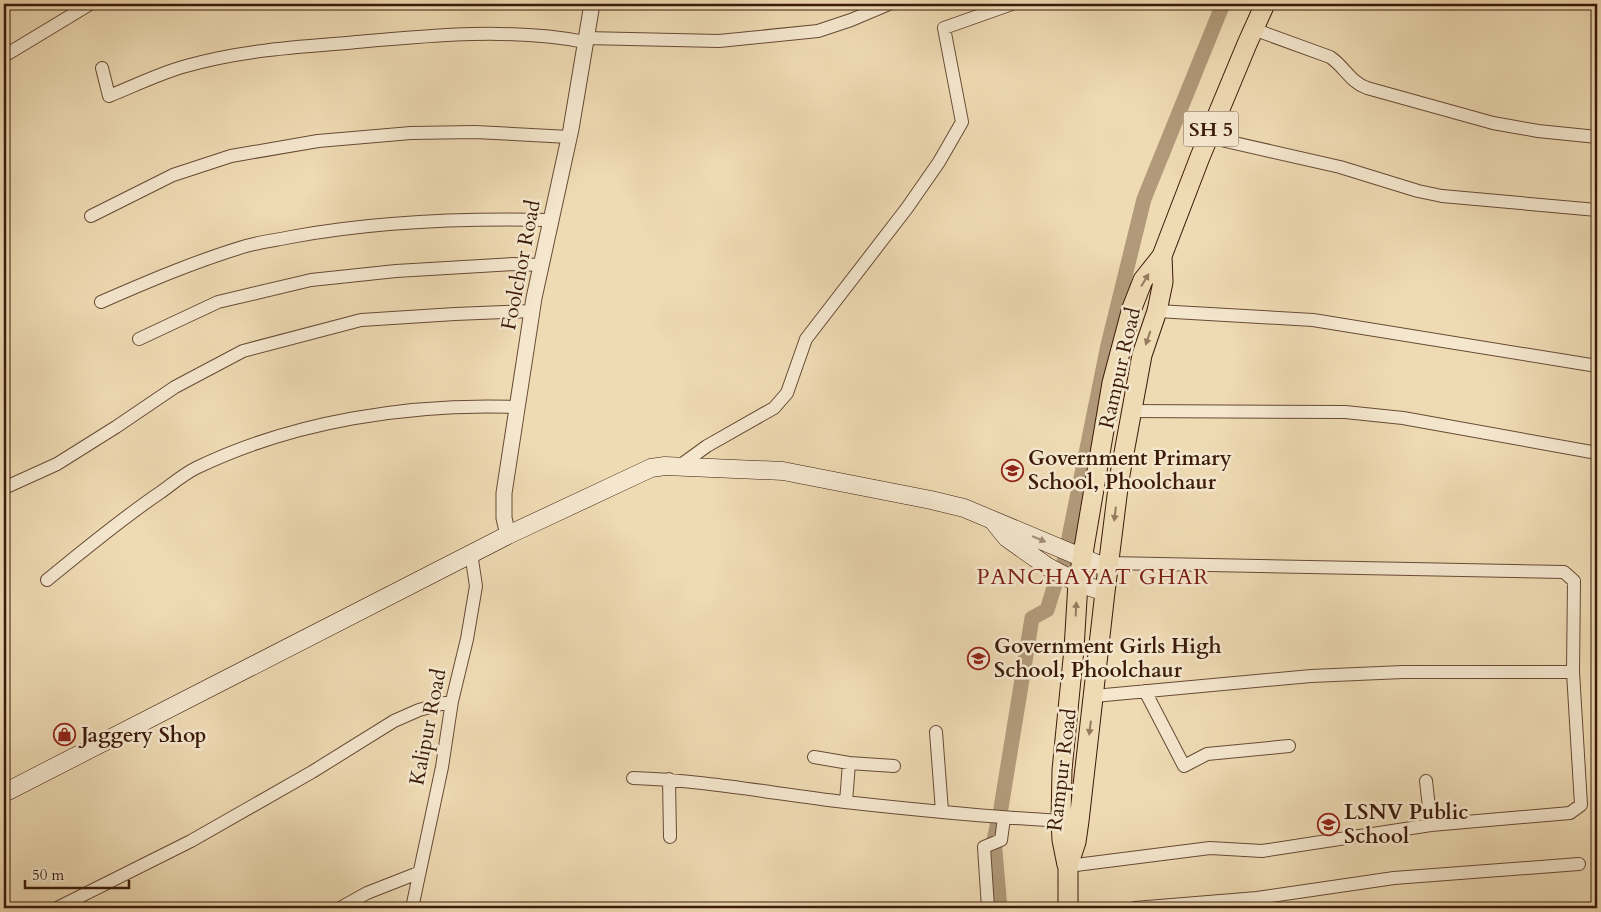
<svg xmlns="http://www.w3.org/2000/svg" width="1601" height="912" font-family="Cardo,serif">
	<rect width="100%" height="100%" fill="#eedab3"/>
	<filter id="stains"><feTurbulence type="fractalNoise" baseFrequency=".004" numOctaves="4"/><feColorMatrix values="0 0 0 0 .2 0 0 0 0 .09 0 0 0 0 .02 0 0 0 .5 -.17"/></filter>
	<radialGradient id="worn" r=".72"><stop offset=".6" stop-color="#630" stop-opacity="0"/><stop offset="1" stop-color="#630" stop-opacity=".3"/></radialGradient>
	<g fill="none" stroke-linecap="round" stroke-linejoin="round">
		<path stroke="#b19979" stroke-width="15" d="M1064 562 1108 345 1144 199 1223 4
			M1000 908 994 840 1001 808 1032 618 1047 610 1057 578"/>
		<defs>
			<path id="minor" d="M1253 29 1330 57C1344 66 1350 82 1367 88L1493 123 1538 131 1597 137
				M585 38 719 41 818 31 851 20 889 4
				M4 56 90 4
				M102 68 109 96C134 86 160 73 186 66 239 51 293 47 347 43 424 36 508 27 585 42
				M1208 137 1340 167 1418 191 1442 196 1597 210
				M91 216 173 175 231 156 318 141 411 133 475 132 569 137
				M101 302C149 281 196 261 246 246 260 242 276 240 291 237 376 221 464 218 551 220
				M1157 311 1313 320 1597 366
				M139 339 218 302 311 280 396 271 513 264 541 265
				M1131 411 1345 412 1403 418 1597 453
				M678 467 707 446 774 408 787 393 806 339 907 208 939 162 962 122 944 28 1012 4
				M4 488 57 464 116 427 175 387 243 351 361 320 455 314 532 311
				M47 580C84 550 121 519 161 492 172 484 184 474 196 468 293 421 410 403 517 407
				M1145 691 1184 766 1207 754 1289 746
				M1094 696 1311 676 1403 672H1573
				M936 732 942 811
				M814 757 849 763 894 766
				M633 778C704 780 775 794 845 802 917 810 989 817 1061 821
				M669 779 670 837
				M1426 781 1431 825
				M846 802 849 763
				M1068 866 1210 848 1262 851 1431 825 1570 813 1581 805 1573 672 1574 581 1564 572 1109 563
				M57 908 191 841 312 772 394 721 419 710 452 701
				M340 908 367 893 418 873
				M412 908 442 767 452 701 467 639 476 586 471 553
				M988 908 984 847 1001 840 1004 818
				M1135 908 1257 898 1394 878 1579 864"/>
			<path id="tertiary" d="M508 535 504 518V493L534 298 571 129 592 4"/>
			<path id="secondary" d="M994 522 1007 538 1048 567 1078 583 1105 592
				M4 793 508 535 651 468 665 466 783 471 931 500 964 508 1107 568"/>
			<path id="primary" d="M1067 865 1062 840 1061 821 1062 770 1074 649 1078 583 1112 383 1132 308 1143 280 1162 256
				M1068 908V866L1076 842 1079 821 1105 592 1119 480 1142 355 1157 311 1163 282 1162 256 1200 157 1247 44 1265 4"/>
		</defs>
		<use href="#minor" stroke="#684a34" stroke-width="14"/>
		<use href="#tertiary" stroke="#684a34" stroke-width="17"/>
		<use href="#secondary" stroke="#3b1a09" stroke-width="19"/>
		<use href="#primary" stroke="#3b1a09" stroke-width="21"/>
		<use href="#minor" stroke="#f4e7ce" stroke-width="12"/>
		<use href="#tertiary" stroke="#f4e7ce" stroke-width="15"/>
		<use href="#secondary" stroke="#f4e7ce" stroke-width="18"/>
		<use href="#primary" stroke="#eedab3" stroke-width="19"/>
	</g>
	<defs><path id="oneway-solid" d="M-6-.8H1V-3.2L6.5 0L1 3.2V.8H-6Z" transform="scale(1.25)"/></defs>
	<g fill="#947a5e">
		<use href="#oneway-solid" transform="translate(1145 280) rotate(-59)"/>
		<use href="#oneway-solid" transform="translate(1148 338) rotate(109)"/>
		<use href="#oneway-solid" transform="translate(1115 514) rotate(97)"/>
		<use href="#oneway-solid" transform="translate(1076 609) rotate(-87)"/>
		<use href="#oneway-solid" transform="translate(1090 728) rotate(97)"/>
	</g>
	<use fill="#a18b75" href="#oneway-solid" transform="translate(1039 539) rotate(23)"/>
	<defs>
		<symbol id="school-ring" viewBox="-11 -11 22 22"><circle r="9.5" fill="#f4e7ce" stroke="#8f2418" stroke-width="1.5"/><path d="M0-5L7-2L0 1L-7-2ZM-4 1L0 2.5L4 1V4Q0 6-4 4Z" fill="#8f2418"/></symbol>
		<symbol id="shop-ring" viewBox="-11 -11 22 22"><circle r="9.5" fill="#f4e7ce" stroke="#8f2418" stroke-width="1.5"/><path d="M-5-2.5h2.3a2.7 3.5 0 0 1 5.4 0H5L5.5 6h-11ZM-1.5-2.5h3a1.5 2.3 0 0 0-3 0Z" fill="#8f2418"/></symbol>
	</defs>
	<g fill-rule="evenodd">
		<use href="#school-ring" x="1000" y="458" width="25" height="25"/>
		<use href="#school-ring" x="966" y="646" width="25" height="25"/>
		<use href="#shop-ring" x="52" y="722" width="25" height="25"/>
		<use href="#school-ring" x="1316" y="812" width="25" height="25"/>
	</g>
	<g text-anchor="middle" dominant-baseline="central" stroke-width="5" stroke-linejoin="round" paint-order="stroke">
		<rect fill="#f4e7ce" stroke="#725844" stroke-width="1" x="1183.5" y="111.5" width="55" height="35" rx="4"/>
		<g font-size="20" font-weight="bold" fill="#3b1a09">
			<text x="1211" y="129">SH 5</text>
		</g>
		<g font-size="21" fill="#3b1a09" stroke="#f4e7ce">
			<text transform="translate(521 265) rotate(-79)">Foolchor Road</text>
			<text transform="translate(1120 368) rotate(-77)">Rampur Road</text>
			<text transform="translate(428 727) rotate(-79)">Kalipur Road</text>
			<text transform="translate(1062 770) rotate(-83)">Rampur Road</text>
		</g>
		<g font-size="21" font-weight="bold" fill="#3b1a09" stroke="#f4e7ce" text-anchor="start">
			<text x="1028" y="458">Government Primary<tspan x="1028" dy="24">School, Phoolchaur</tspan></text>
			<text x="994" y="646">Government Girls High<tspan x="994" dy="24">School, Phoolchaur</tspan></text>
			<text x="81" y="735">Jaggery Shop</text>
			<text x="1344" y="812">LSNV Public<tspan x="1344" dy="24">School</tspan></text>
		</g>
		<g font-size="22" letter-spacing="1" fill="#7a1f14" stroke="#f4e7ce">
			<text x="1093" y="577">PANCHAYAT GHAR</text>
		</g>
	</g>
	<rect width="1601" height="912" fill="none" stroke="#eedab3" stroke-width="20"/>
	<rect x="5" y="5" width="1591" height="902" fill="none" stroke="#3b1a09" stroke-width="2.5"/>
	<rect x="10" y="10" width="1581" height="892" fill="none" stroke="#3b1a09"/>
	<path d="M25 880v8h104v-8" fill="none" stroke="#3b1a09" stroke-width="2.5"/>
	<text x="32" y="880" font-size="15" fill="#3b1a09" stroke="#f4e7ce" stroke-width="4" paint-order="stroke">50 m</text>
	<rect width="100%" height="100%" filter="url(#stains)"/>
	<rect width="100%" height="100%" fill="url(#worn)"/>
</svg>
